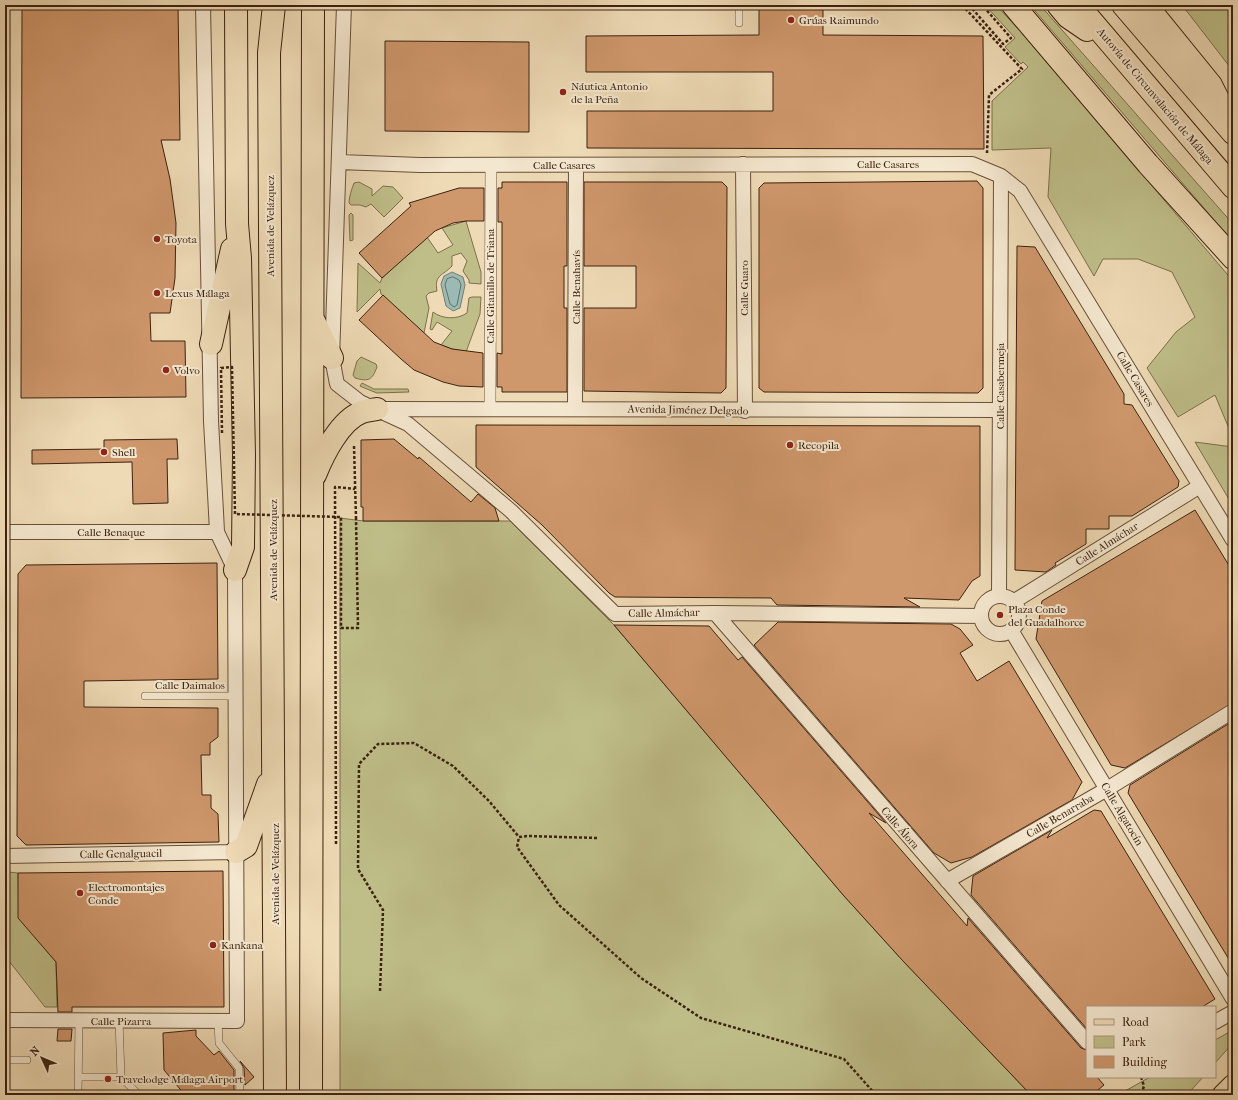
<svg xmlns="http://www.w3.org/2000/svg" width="1238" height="1100" font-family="'IM FELL French Canon',serif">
	<rect width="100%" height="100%" fill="#eedab5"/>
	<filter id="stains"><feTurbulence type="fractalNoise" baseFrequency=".005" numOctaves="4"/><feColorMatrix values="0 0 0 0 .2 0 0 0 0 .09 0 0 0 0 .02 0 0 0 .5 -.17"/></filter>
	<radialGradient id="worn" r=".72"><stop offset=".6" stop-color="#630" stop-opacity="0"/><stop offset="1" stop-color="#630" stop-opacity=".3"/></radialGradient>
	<path fill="#bfbe89" stroke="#7e704c" d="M985 5H996L1021 32 1233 281V438L1215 395 1178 417 1147 368 1176 332 1195 317 1172 272 1138 259H1103L1094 276 1048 197 1051 148 992 150V101L1028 67 1023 62 1021 64 1005 47 1015 38Z
		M1030 5H1040L1233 224V242Z
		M1182 5H1233V71Z
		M359 182 372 189V196L383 186 393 187 403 198 384 217 371 204 366 207 360 205H351L349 203C349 197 352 188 354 183Z
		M351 213 353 215V240L350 241 349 215Z
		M466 221 481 272V284L469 283V280L463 271 467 261 461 253 452 256V266C443 276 434 274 437 291L429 293 426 296 429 308 424 333 381 294 380 289 357 312 358 263 380 283 382 278 427 237 438 253 453 245 442 228Z
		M472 297H481L480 314 466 352 452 349 441 345 452 331 437 322 432 330 430 329 433 312C442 319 457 320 467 313L469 298Z
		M361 357 376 364 377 367C372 380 369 382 355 378L353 375 357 361Z
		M362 383 374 389H408L409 392 377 393 362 387 360 386Z
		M1195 442 1233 447V506Z
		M340 518 363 521H510L614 625 844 896 903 961 1031 1095H340Z
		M8 872 18 873 19 918 56 962 57 1007H45L9 961Z
		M1233 1030V1043L1215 1063V1040Z
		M1150 1077H1203L1187 1095H1118Z"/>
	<path fill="#9bbab4" stroke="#757d72" d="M452 272 463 277 465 285 460 308 453 311 446 306 441 284 444 276Z"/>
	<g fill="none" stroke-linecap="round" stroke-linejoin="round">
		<path stroke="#6c6e62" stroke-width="1" d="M453 277 459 280 461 285 457 305 454 307 450 304 445 285 447 279Z"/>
	</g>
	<path fill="#cf976c" stroke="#3d2210" d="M22 5H178L180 140H161L170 179 176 223 175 278 170 313H150L151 341H185L186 397 21 398Z
		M759 5H823V35L983 36 984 149 587 148V111H773V72H586V36L759 35Z
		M385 41 529 42V132L385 131Z
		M977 181 983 188V388L978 393 764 392 759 388V188L764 183Z
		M502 182H567V266H564V308H567V392H502V387H497V353L502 354V222H498V188H502Z
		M584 182H722L727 187 726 388 721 393 584 391V308H636V266H584Z
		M459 188H484V221H466L453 223 435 231 382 278 359 253 411 206 409 203Z
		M1017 246 1035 247 1124 394V404L1132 405 1179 481 1178 487 1132 516H1109V529H1086V544L1055 563 1056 565 1046 572 1015 570Z
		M383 295 434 342 452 349 483 353V387L459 386 443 382 414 370 401 359 359 320Z
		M476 425 980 426V576L972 581 959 600 904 598 920 607 777 605 771 598 615 597 609 593 542 525 476 467Z
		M177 439 178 459H167L168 503 133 504 132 462 32 464V450L104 449V440Z
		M394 439 418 459 419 457 471 502 478 494 495 508 499 521H363V507H361V440Z
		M1195 510 1233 572V703L1125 768 1111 765 1036 639 1042 601Z
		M217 563 218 679 84 681V707L218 708V737L210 743V755H201L202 795H211V808L218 814 219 842 26 845 17 836 18 574 26 565Z
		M778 622 951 624 960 629 973 645 960 653 977 681 1009 661 1082 782 1072 800 972 857 951 863 934 853 754 645Z
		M614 625 709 626 738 660 742 657 886 823 869 813 967 926 968 918 1081 1048 1087 1050V1077H1097L1104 1085 1092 1095H1031L903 961 844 896Z
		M1233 721V966L1128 793 1130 785Z
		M1094 810 1101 811 1215 999 1202 1007H1087V1029L971 895 973 876 1052 830 1047 838Z
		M223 871 224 1007H72V1012H58L56 962 18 918V873Z
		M58 1029H72L71 1041H57Z
		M196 1030V1036L214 1055 219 1051 234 1070V1095H185L164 1070 163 1033Z
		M240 1061 254 1077 245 1085 244 1068Z"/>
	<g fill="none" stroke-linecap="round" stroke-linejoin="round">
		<defs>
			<path id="service" d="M739 5V23
				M145 696H236
				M119 1021 121 1077
				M218 1021 219 1043 239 1068 240 1095
				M5 1060H27
				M78 1077H121L139 1095
				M78 1095 79 1021"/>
			<path id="pedestrian" d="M490 408 491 164"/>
			<path id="minor" d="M344 5 332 358 337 384 360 402 408 424 511 511 615 614 715 613 981 616
				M339 162 420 165 972 164 1001 176 1020 191 1233 540
				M743 164 745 411
				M382 409 1000 410
				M575 409 576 165
				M5 532H217
				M999 596 1001 176
				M981 615a19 19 0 1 1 38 0a19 19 0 1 1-38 0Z
				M1013 602 1200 486
				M715 613 1087 1042
				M1011 630 1233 999
				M5 856 236 852
				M947 881 1107 789 1233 711
				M5 1020 237 1021 235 570 217 532 216 512 211 421 203 5
				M1215 1022 1233 1012"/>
			<path id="primary" d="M1224 1095 1233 1086"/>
			<path id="motorway" d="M274 5 269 53 275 1095
				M1013 5 1148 164 1233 258
				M1058 5 1068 17 1087 30
				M1078 5 1233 187
				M1123 5 1233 133
				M1146 5 1211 85 1220 103
				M314 321 332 358
				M211 344 232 249
				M315 475C323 455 340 420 362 412 367 410 372 410 377 409
				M235 570 243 547 244 455 240 258 237 224 236 5
				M236 852 246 846 268 784
				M311 1095 313 5"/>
		</defs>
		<use href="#service" stroke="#695039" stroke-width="8"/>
		<use href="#pedestrian" stroke="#695039" stroke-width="12"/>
		<use href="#minor" stroke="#695039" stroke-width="16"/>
		<use href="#primary" stroke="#3d2210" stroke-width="24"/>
		<use href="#motorway" stroke="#3d2210" stroke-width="24"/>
		<path stroke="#3d2210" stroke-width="2.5" stroke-dasharray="3 2" stroke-linecap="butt" d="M962 5 1022 69 989 95 987 153
			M969 5 1003 44 1011 38 982 5
			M354 446 356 518
			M597 838 528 836 519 837 517 847 559 905 641 978 701 1018 844 1059 876 1095
			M336 844 335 487 355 489
			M380 991 383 910 358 869 359 764 378 744 414 743 453 766 489 801 519 837
			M1141 1077 1144 1086 1141 1095"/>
		<use href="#service" stroke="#f4e7cf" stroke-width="7"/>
		<use href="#pedestrian" stroke="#f4e7cf" stroke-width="11"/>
		<use href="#minor" stroke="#f4e7cf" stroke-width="14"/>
		<use href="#primary" stroke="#eedab5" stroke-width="22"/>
		<use href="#motorway" stroke="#eedab5" stroke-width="22"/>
		<path stroke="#3d2210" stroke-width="2.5" stroke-dasharray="3 2" stroke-linecap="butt" d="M222 433 221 368 232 367 235 514 341 517V628H358L356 518"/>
	</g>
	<g fill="#8f2418" stroke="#f4e7cf" stroke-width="1.5">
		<circle cx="791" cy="20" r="4"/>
		<circle cx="563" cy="92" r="4"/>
		<circle cx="157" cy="239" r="4"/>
		<circle cx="157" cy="293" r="4"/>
		<circle cx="166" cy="370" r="4"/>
		<circle cx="790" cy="445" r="4"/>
		<circle cx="104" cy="452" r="4"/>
		<circle cx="1000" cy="615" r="4"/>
		<circle cx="80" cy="893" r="4"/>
		<circle cx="213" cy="945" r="4"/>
		<circle cx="108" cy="1079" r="4"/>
	</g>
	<g text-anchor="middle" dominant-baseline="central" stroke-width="4" stroke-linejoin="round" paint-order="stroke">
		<g font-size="11" fill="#3d2210" stroke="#f4e7cf" text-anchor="start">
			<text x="799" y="20">Grúas Raimundo</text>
			<text x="571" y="86">Náutica Antonio<tspan x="571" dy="13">de la Peña</tspan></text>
			<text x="165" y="239">Toyota</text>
			<text x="165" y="293">Lexus Málaga</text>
			<text x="174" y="370">Volvo</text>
			<text x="798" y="445">Recopila</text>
			<text x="112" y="452">Shell</text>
			<text x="1008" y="609">Plaza Conde<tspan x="1008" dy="13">del Guadalhorce</tspan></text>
			<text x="88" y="887">Electromontajes<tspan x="88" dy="13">Conde</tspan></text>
			<text x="221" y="945">Kankana</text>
			<text x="116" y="1079">Travelodge Málaga Airport</text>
		</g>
		<g font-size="11" fill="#3d2210" stroke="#f4e7cf">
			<text transform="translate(1155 96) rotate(50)">Autovía de Circunvalación de Málaga</text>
			<text x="888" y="164">Calle Casares</text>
			<text x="564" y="165">Calle Casares</text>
			<text transform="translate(270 226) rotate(-90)">Avenida de Velázquez</text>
			<text transform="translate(490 286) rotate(-90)">Calle Gitanillo de Triana</text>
			<text transform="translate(576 287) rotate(-90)">Calle Benahavís</text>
			<text transform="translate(744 288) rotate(-90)">Calle Guaro</text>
			<text transform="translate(1135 379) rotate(59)">Calle Casares</text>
			<text transform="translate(1000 386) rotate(-90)">Calle Casabermeja</text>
			<text transform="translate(688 410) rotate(1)">Avenida Jiménez Delgado</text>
			<text x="111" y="532">Calle Benaque</text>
			<text transform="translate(1107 544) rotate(-32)">Calle Almáchar</text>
			<text transform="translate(273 550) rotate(-90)">Avenida de Velázquez</text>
			<text transform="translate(664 613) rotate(-1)">Calle Almáchar</text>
			<text x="190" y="685">Calle Daimalos</text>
			<text transform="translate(1122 814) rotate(59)">Calle Algatocín</text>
			<text transform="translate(1060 816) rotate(-30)">Calle Benarraba</text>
			<text transform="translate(900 828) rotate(49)">Calle Álora</text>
			<text transform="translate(121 854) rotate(-1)">Calle Genalguacil</text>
			<text transform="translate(275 874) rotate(-90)">Avenida de Velázquez</text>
			<text x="121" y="1021">Calle Pizarra</text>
		</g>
	</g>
	<rect width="1238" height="1100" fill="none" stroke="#eedab5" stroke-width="20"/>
	<rect x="6" y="6" width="1226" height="1088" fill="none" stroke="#3d2210" stroke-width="2"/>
	<rect x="10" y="10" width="1218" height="1080" fill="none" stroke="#3d2210"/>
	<rect x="1086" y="1006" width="130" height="72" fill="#f4e7cf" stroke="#ab9883"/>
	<rect x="1094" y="1019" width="20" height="6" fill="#eedab5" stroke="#ab9883"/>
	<text x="1122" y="1026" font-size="12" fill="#3d2210">Road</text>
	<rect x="1094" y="1036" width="20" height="12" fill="#bfbe89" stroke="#ab9883"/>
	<text x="1122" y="1046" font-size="12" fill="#3d2210">Park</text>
	<rect x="1094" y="1056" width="20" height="12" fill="#cf976c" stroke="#ab9883"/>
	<text x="1122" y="1066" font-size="12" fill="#3d2210">Building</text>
	<g transform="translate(42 1058) rotate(314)" stroke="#f4e7cf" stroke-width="3" paint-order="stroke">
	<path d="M0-3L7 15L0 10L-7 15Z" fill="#3d2210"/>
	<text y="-6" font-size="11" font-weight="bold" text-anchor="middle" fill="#3d2210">N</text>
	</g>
	<rect width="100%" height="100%" filter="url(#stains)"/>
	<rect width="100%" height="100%" fill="url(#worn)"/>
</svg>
